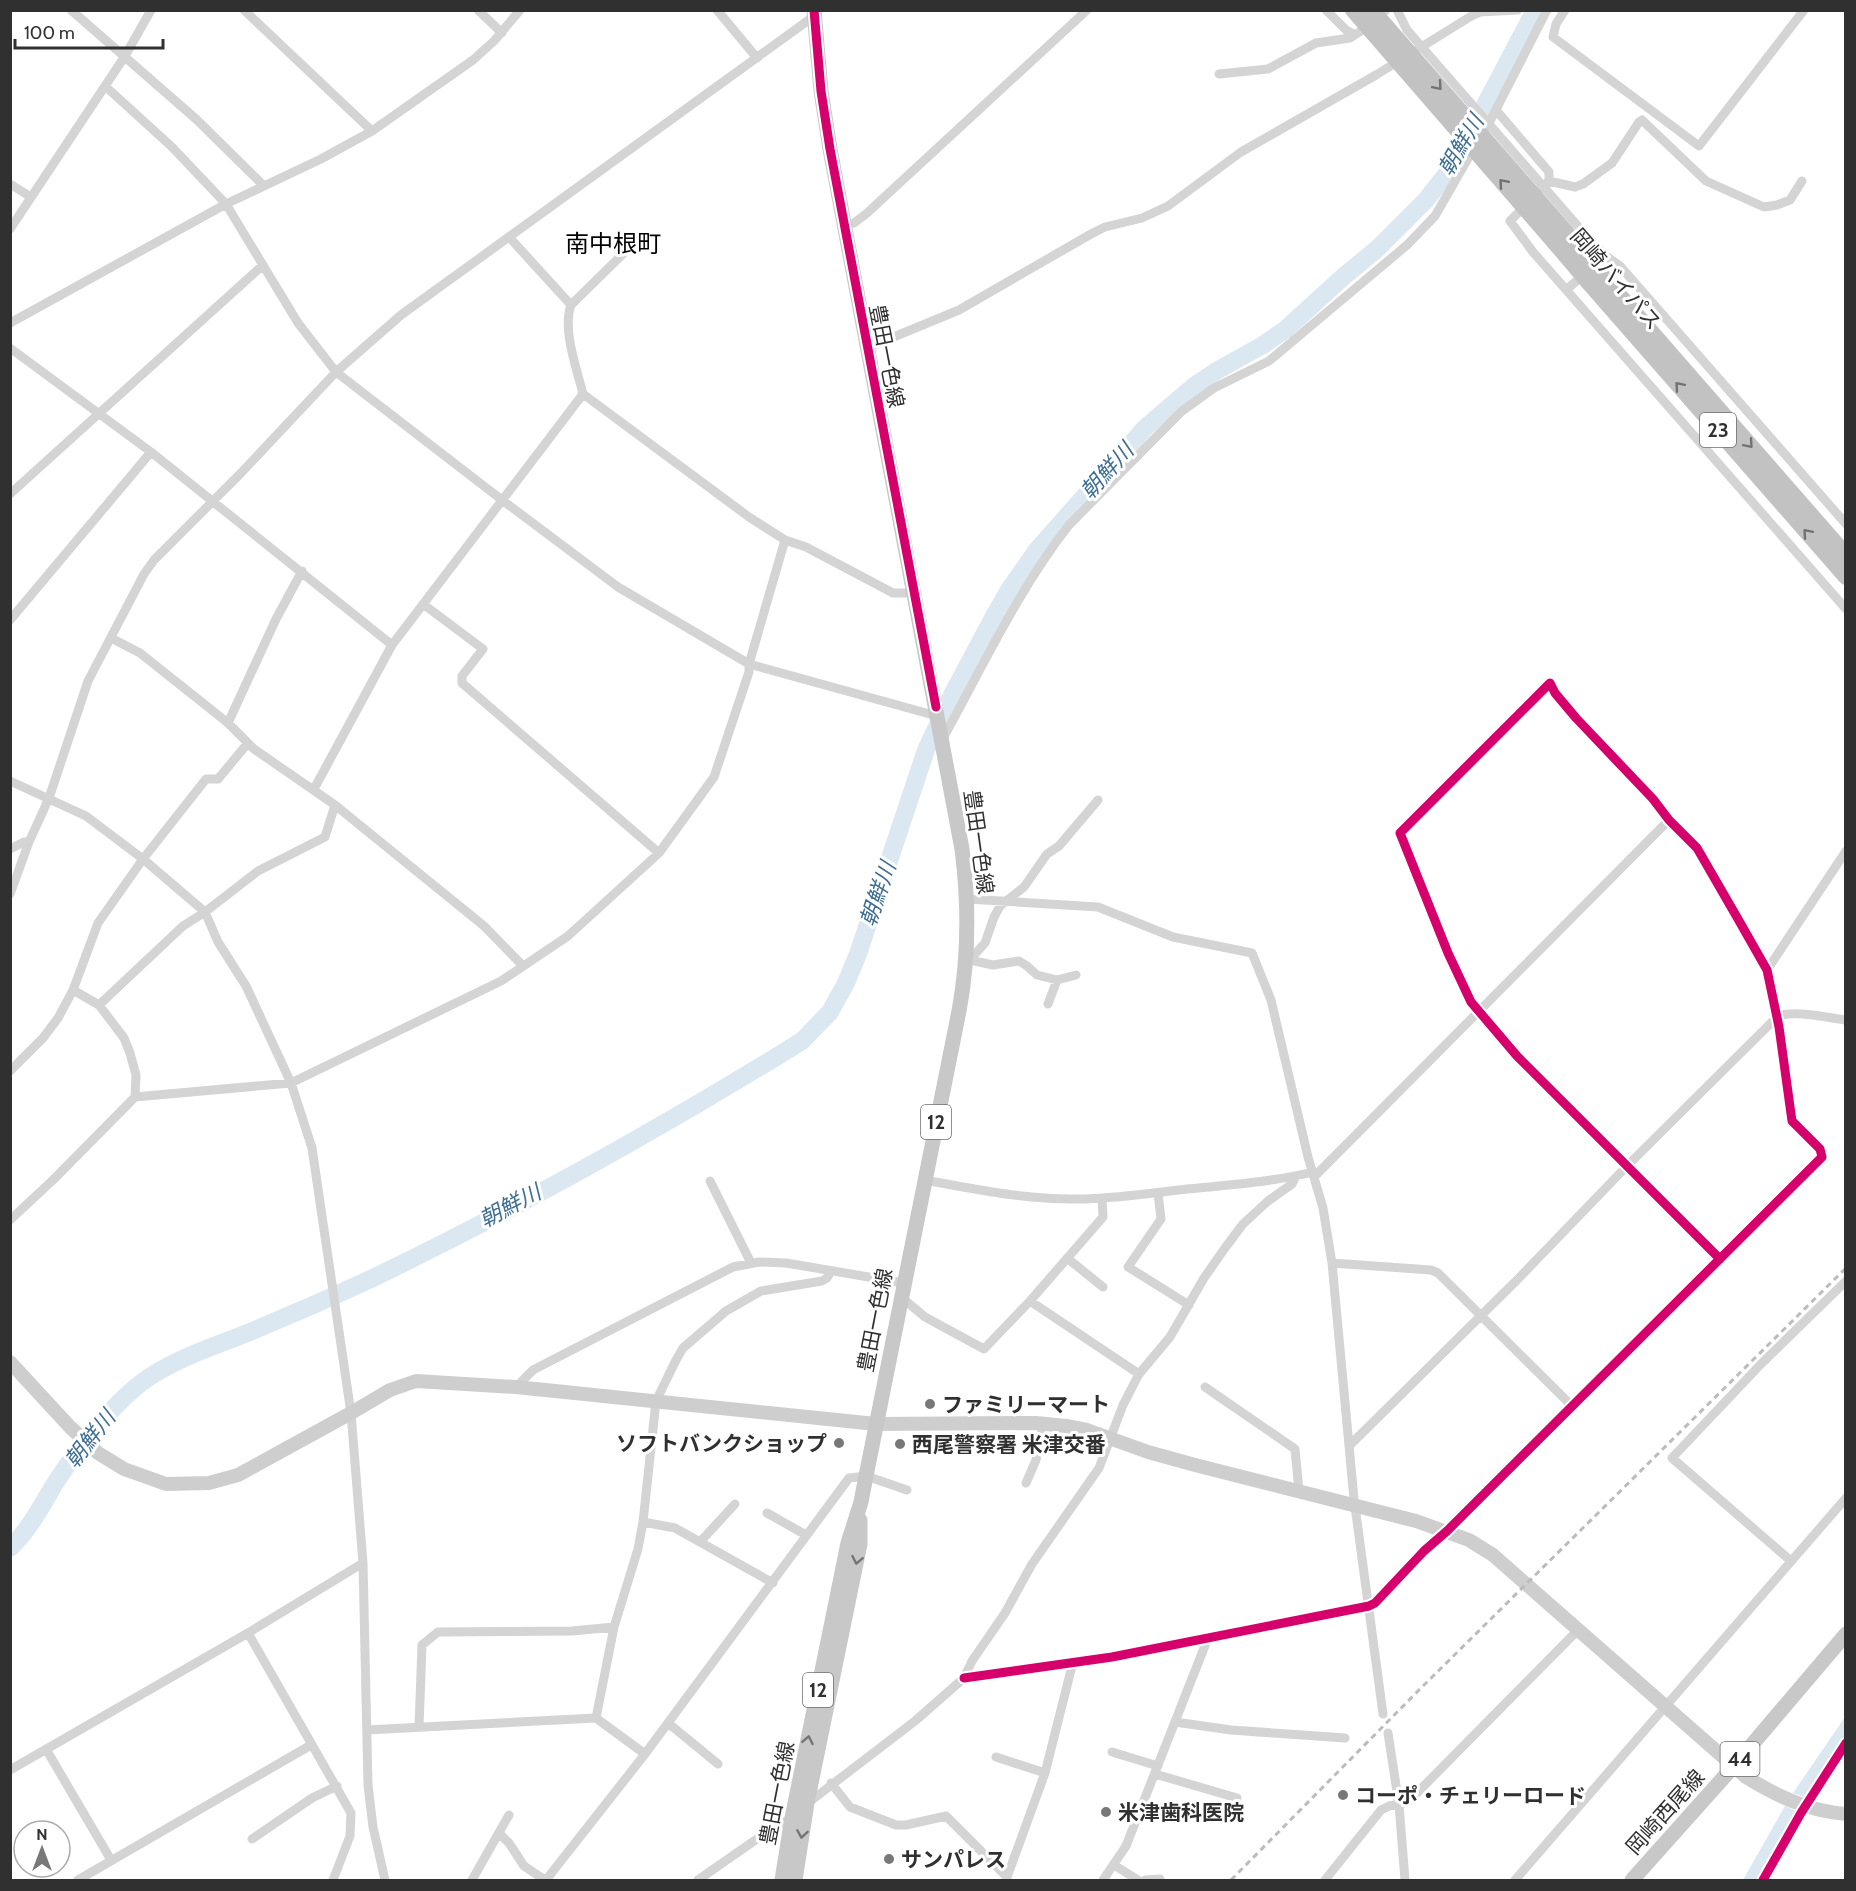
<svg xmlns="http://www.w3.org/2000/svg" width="1856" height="1891" font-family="Cabin,'Noto Sans JP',sans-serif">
	<rect width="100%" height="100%" fill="#fff"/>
	<path fill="#dbe8f2" d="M1845 1717V1737L1804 1797 1793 1793Z
		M1785 1806 1796 1811 1758 1880H1743Z"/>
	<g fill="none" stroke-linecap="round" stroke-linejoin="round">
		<path stroke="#dbe8f2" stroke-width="18" d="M10 1548C29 1530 41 1507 54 1485 75 1452 110 1407 141 1383 173 1359 213 1347 250 1332 291 1315 332 1297 373 1278 520 1207 663 1127 802 1041L830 1012 846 983 858 954 926 750 952 695 993 618 1009 590 1037 550 1145 428 1194 386 1218 370 1263 345 1286 329 1343 277 1377 249 1426 200 1448 172 1463 147 1535 10"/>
		<path stroke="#d4d4d4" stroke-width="9" d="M71 10 196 119 264 186
			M244 10 372 131
			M478 10 502 33
			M717 10 757 58
			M1326 10 1346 30 1355 35
			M1397 10 1407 30
			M1565 10 1556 24 1553 37 1699 146 1804 10
			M1219 74 1268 69 1316 43 1350 38 1364 29 1386 10
			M105 86 172 147 226 204 298 323 336 372 502 500 618 587 749 664 937 716
			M1496 110 1549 172V181L1539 191
			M1486 129 1547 10
			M1549 181 1575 187 1583 184 1612 163 1639 122 1642 120 1706 181 1764 207 1777 205 1790 200 1802 181
			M10 184 31 197
			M1525 206 1510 221 1533 252 1846 609
			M844 226 854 223 866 214 1087 10
			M10 229 125 56 151 10
			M509 237 571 305
			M638 239 571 305C562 330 577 369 583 394L749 517 785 540 806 547 893 593H914
			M1589 239 1606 256
			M1567 289 1606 256 1620 266 1846 524
			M10 323 226 204 321 159 372 131 473 60 494 41 520 10
			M10 348 151 452 392 645
			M867 348 959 310 1091 234 1105 227 1142 218 1168 206 1241 152 1376 75 1473 15 1480 12 1518 10
			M10 494 263 265
			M423 604 483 649 462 676V683L659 853
			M10 620 151 452
			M111 638 140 653 228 723 254 749 335 805 484 926 523 966
			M228 723 276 619 302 571
			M942 740C982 668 1018 590 1069 525L1182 411 1214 388 1269 361 1407 245 1435 216 1474 148
			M10 781 86 816 143 859 205 912 218 942 246 986 291 1083 312 1148 351 1413 363 1563 368 1785 373 1827 385 1880
			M314 789 392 645 583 394
			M10 849 24 842H29
			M10 894 29 842 49 798 88 681 144 574 154 560 241 473 336 372 401 315 817 14
			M967 899 1098 907 1173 937 1252 953 1271 1000 1308 1157 1323 1208 1332 1263 1354 1499 1383 1714
			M970 960 993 965 1019 961 1027 966 1037 975 1057 980 1048 1004
			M966 964 985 943 994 917 1000 906 1024 887 1047 854 1059 846 1098 800
			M1767 970 1846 851
			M1057 980 1076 975
			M73 990 99 1005 124 1038 130 1053 136 1075 135 1097
			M99 1005 183 926 205 912 258 871 325 837 335 805
			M10 1071 43 1038 58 1018 73 990 98 923 143 859 206 779H218L248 743
			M1315 1176 1669 820
			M924 1180C960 1186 996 1194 1032 1197 1085 1203 1135 1195 1187 1189 1229 1185 1272 1182 1313 1172
			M710 1181 751 1263
			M1158 1193 1161 1219 1128 1267 1189 1305
			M1102 1199 1103 1217 1030 1301 1139 1374
			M10 1220 53 1180 135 1097 291 1083 501 981 568 936 659 853 714 777 749 672V664L785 540
			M1067 1258 1103 1287
			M1332 1263 1431 1270 1438 1273 1572 1406
			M901 1297 925 1317 984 1349 1030 1301
			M516 1387 533 1370 733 1267 759 1262 786 1263 904 1283
			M1205 1387 1295 1449 1299 1491
			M1350 1445 1517 1280 1626 1167 1777 1017C1791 1009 1829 1018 1846 1020
			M1026 1483 1036 1460 1043 1424
			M767 1513 806 1535
			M643 1522 675 1528 773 1583
			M700 1542 735 1504
			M1791 1561 1672 1458 1761 1364 1846 1281
			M248 1633 351 1813 350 1836 333 1880
			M964 1678 1112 1657 1369 1606 1375 1603 1424 1551 1447 1531 1822 1157 1820 1149 1792 1121 1779 1027 1767 970 1738 919 1697 848 1669 820 1653 799 1576 718 1555 693 1550 683 1400 833 1448 953 1471 1002 1517 1056 1720 1259
			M596 1718 614 1627 638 1549 643 1522 656 1401 676 1360 683 1348 726 1311 761 1291 822 1281 827 1278 831 1271
			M1175 1722 1231 1730 1345 1738
			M668 1723 718 1764
			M419 1727 422 1645 438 1632 572 1631 614 1627
			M367 1730 596 1718 645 1754
			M1388 1733 1399 1805 1405 1880
			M46 1749 111 1860
			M1112 1752 1158 1766
			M996 1757 1045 1773
			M10 1770 248 1633 363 1563
			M1155 1774 1237 1798
			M831 1783 850 1807 896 1825H906L946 1816 1007 1877
			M808 1803 915 1721 964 1678 972 1661 1005 1613 1032 1564 1099 1468 1123 1405 1139 1374 1170 1337 1204 1278 1225 1248 1243 1224 1268 1201 1292 1184 1296 1176
			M500 1834 509 1843 524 1866 545 1880
			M252 1839 312 1798 337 1786
			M1114 1865 1138 1880
			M78 1880 311 1745
			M472 1880 509 1815
			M546 1880 645 1754 849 1478 866 1476 907 1490
			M698 1880 774 1827 792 1818
			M1006 1880 1045 1773 1073 1662
			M1103 1880 1126 1846 1208 1638
			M1145 1880 1160 1879
			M1325 1880 1381 1810 1389 1806 1408 1802 1578 1630
			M1515 1880 1846 1498"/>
		<path stroke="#cecece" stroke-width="14" d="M10 1362 70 1427 98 1453 124 1469 166 1484 209 1483 238 1475 351 1413 390 1390 416 1381 516 1387 876 1424 1036 1423 1066 1426 1087 1430 1148 1452 1195 1465 1416 1521 1469 1540 1493 1555 1746 1777C1777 1796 1808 1811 1846 1814"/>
		<path stroke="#c8c8c8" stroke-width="15" d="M782 1880 792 1818 848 1543 861 1502 866 1476 959 1011C969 957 969 904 962 849L830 149 821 91 814 10
			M795 1880 807 1803 860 1544V1520
			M1632 1880 1733 1767 1846 1634"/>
		<path stroke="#c2c2c2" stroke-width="16" d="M1566 232 1589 260
			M1555 243 1578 270
			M1600 273 1846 555
			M1589 283 1846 577"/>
		<path stroke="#bcbcbc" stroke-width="3" stroke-dasharray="6 4.5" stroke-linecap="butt" d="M1231 1880 1421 1688 1846 1268"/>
		<path stroke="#d4d4d4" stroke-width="9" d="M1407 30 1589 239"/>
		<path stroke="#c2c2c2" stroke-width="16" d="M1353 10 1555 243
			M1372 10 1566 232
			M1589 260 1600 273
			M1578 270 1589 283"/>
		<defs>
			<path id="cycleway" d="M814 10 821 91 830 149 936 707
				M964 1678 1112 1657 1369 1606 1375 1603 1424 1551 1447 1531 1822 1157 1820 1149 1792 1121 1779 1027 1767 970 1738 919 1697 848 1669 820 1653 799 1576 718 1555 693 1550 683 1400 833 1448 953 1471 1002 1517 1056 1720 1259
				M1763 1880 1801 1813 1846 1743"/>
		</defs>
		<use href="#cycleway" stroke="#fff" stroke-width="13"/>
		<use href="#cycleway" stroke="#d6006c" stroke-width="9"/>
	</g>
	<defs><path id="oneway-chevron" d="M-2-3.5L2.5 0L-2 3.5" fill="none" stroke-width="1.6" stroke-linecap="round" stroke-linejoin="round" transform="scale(1.5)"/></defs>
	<g stroke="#727272">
		<use href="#oneway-chevron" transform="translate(1438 86) rotate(49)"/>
		<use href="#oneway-chevron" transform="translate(1503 183) rotate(-131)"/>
		<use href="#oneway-chevron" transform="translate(1679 386) rotate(-131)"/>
		<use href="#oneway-chevron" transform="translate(1749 444) rotate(49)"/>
		<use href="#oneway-chevron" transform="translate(1807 533) rotate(-131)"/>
	</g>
	<g stroke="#747474">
		<use href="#oneway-chevron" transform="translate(857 1560) rotate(101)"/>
		<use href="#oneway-chevron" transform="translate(808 1740) rotate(-79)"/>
		<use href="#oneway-chevron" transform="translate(802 1834) rotate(99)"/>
	</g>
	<g fill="#787878" stroke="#fff" stroke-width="2">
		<circle cx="930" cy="1404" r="6"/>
		<circle cx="839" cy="1443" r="6"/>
		<circle cx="900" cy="1444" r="6"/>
		<circle cx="1343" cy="1795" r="6"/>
		<circle cx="1106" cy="1812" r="6"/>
		<circle cx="889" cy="1859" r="6"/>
	</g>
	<g text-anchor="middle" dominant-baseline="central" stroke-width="6" stroke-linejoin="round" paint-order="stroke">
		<g fill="#fff" stroke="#6e6e6e" stroke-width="1.5">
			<rect x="1700" y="413" width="36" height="34" rx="4.5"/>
			<rect x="921" y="1105" width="30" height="34" rx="4.5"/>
			<rect x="803" y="1673" width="30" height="34" rx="4.5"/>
			<rect x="1720.5" y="1742" width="39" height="34" rx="4.5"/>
		</g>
		<g font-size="20" font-weight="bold" fill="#303030">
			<text x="1718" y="430">23</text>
			<text x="936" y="1122">12</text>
			<text x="818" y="1690">12</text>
			<text x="1740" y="1759">44</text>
		</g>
		<g font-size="21" fill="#303030" stroke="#fff">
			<text transform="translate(1616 279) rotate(49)">岡崎バイパス</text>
			<text transform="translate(887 356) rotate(79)">豊田一色線</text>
			<text transform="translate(979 842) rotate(82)">豊田一色線</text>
			<text transform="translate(875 1320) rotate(-79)">豊田一色線</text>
			<text transform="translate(777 1793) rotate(-79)">豊田一色線</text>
			<text transform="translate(1665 1812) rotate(-48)">岡崎西尾線</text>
		</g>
		<g font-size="21" font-weight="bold" fill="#303030" stroke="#fff" text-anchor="start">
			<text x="942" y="1404">ファミリーマート</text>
			<text x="827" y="1443" text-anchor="end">ソフトバンクショップ</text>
			<text x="912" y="1444">西尾警察署 米津交番</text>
			<text x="1355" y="1795">コーポ・チェリーロード</text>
			<text x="1118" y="1812">米津歯科医院</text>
			<text x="901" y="1859">サンパレス</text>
		</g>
		<g font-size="22" font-style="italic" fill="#3e6e92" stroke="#fff">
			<text transform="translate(1461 145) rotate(-59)">朝鮮川</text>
			<text transform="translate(1107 471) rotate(-48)">朝鮮川</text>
			<text transform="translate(878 894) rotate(-71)">朝鮮川</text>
			<text transform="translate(510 1206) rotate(-28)">朝鮮川</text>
			<text transform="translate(90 1439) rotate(-52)">朝鮮川</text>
		</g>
		<g font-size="24" fill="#000" stroke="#fff">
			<text x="613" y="243">南中根町</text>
		</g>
	</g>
	<rect width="1856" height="1891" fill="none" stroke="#303030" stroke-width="24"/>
	<g transform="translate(42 1849)"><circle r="28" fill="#ffffff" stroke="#acacac" stroke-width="1.5"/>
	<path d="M0-4.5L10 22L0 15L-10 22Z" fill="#787878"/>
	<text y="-9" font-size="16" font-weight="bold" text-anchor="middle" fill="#303030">N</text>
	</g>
	<path d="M15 39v9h148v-9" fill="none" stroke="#303030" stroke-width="3"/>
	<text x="24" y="39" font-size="18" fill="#303030" stroke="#ffffff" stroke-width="4.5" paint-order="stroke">100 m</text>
</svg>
